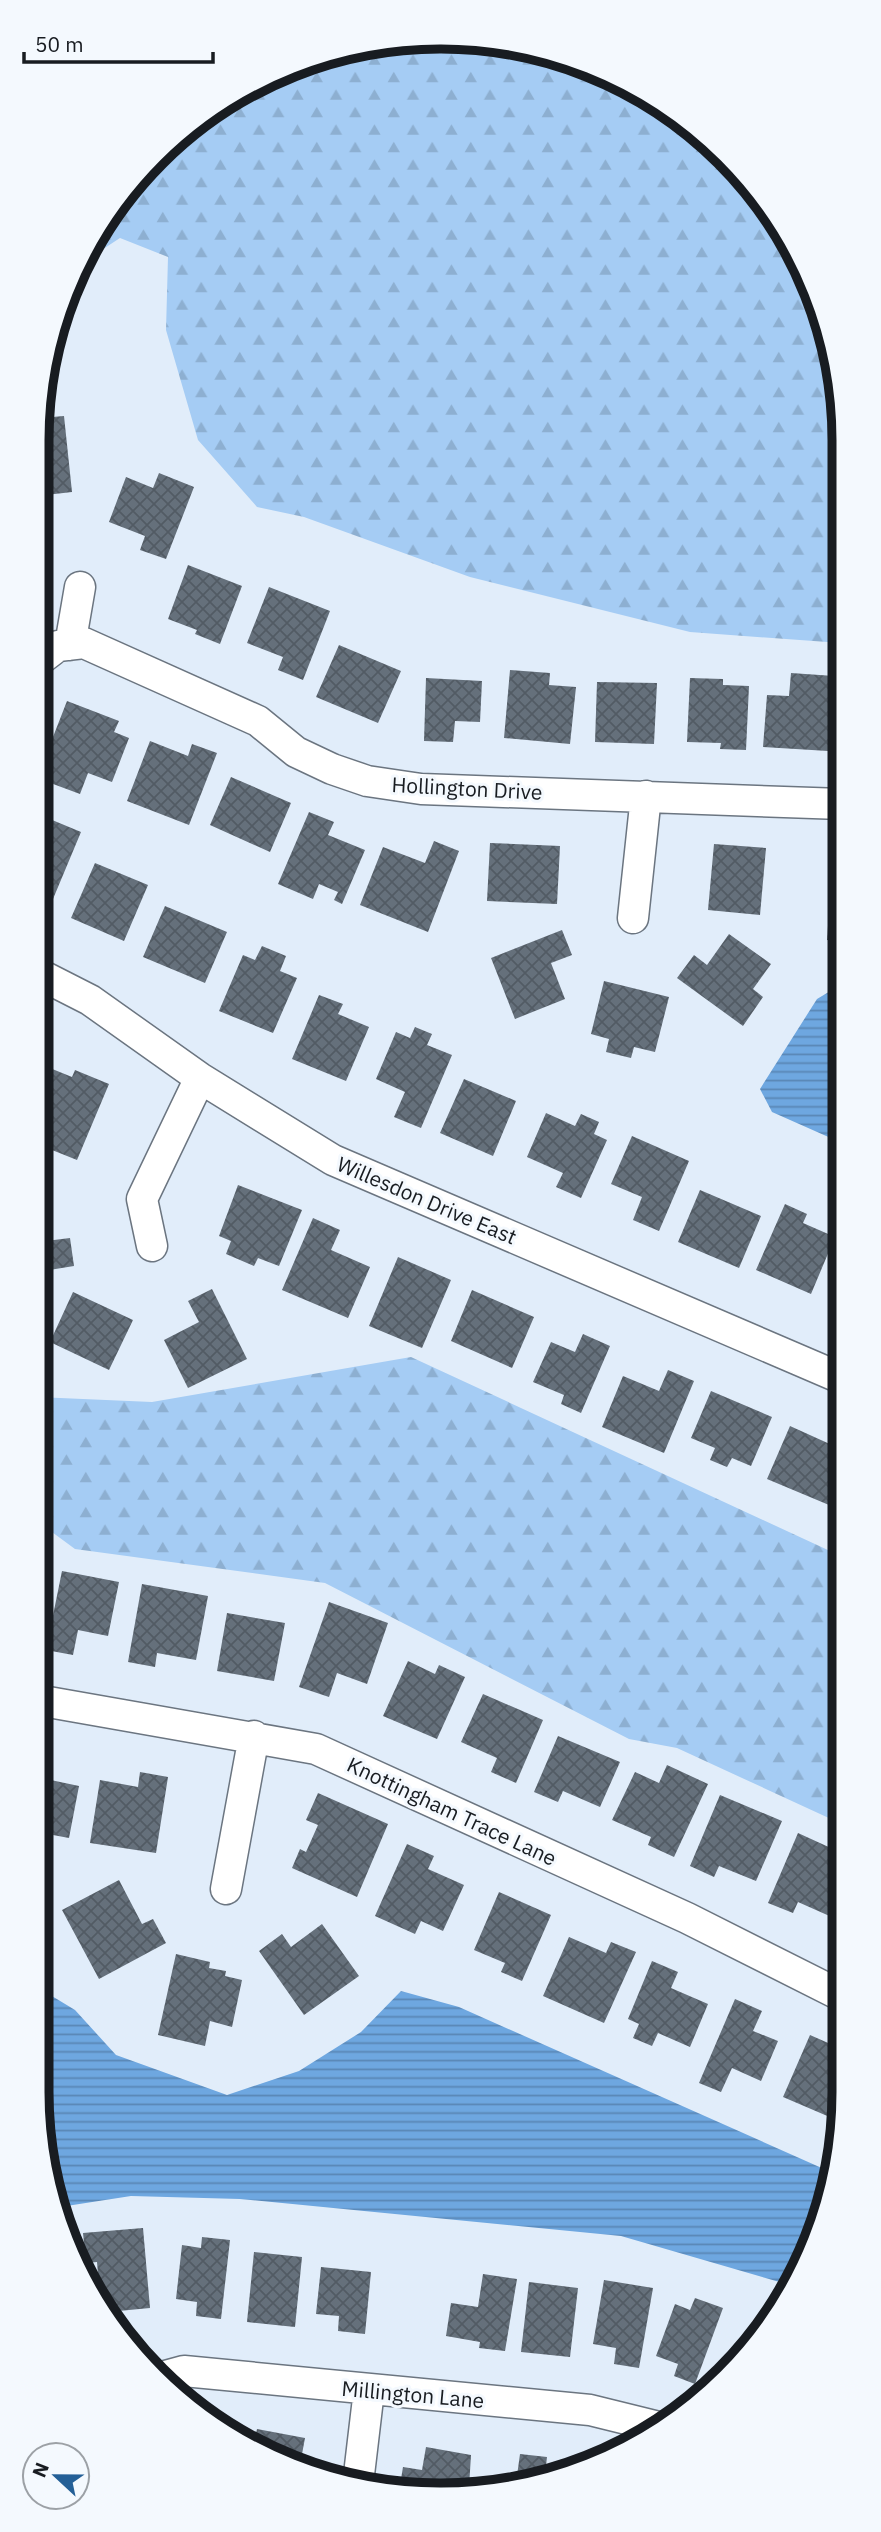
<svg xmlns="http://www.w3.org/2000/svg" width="881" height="2532" font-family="'IBM Plex Sans',sans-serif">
	<defs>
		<pattern id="forest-firs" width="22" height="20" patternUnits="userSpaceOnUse" patternTransform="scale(1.75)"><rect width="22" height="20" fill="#a5ccf4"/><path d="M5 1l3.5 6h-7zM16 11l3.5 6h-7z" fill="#8dafd1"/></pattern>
		<pattern id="water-rules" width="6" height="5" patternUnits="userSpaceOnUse" patternTransform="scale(1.75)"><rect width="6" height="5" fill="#6ea7e0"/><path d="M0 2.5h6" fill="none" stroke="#5987b5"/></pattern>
		<pattern id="building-cross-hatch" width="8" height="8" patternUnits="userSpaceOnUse" patternTransform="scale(1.75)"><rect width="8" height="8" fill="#65707b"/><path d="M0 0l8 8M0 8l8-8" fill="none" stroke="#525b64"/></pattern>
	</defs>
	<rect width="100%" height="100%" fill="#e1edfa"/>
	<path fill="url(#forest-firs)" d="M387 40 545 50 643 91 744 174 803 262 841 387V643L690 632 470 577 304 517 257 507 198 440 166 330 168 257 120 238 88 259 120 195 238 91Z
		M411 1357 843 1557 844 1825 677 1748 629 1739 325 1583 75 1549 37 1521V1397L152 1402Z"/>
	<path fill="url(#water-rules)" d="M842 984V1143L772 1112 760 1089 817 999Z
		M37 1987 75 2010 116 2055 227 2095 299 2071 361 2032 401 1991 459 2007 833 2173 831 2196 790 2285 621 2236 240 2199 131 2196 60 2207 37 2091Z"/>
	<path fill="url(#building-cross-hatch)" d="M64 416 72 492 46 495 44 474 37 475 40 418Z
		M159 473 194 487 166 559 140 550 145 536 109 522 126 477 153 488Z
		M188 565 242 586 220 644 195 634 197 630 168 619Z
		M269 587 330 611 303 680 278 670 283 657 247 643Z
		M339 645 401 671 378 723 316 697Z
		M510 670 550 673 549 685 576 687 570 744 504 738Z
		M791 673 834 676 828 751 763 747 767 695 789 696Z
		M426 678 482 681 480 722 455 721 453 742 424 741Z
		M690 678 723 679V685L749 686 746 750 720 749 721 743 687 742Z
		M597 682 657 683 654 744 595 742Z
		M67 701 119 721 114 732 129 738 112 782 88 773 80 794 37 778Z
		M150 741 188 756 192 744 217 753 189 825 127 801Z
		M231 777 291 803 270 852 210 825Z
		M309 812 334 822 328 835 365 850 342 904 334 900 338 892 319 884 313 899 278 884Z
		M45 817 81 832 53 899 37 892V836Z
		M434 841 459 851 428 932 360 905 383 847 425 863Z
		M490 843 560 846 557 904 487 901Z
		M714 844 766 848 760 915 708 910Z
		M95 863 148 885 124 941 71 918Z
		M832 869 842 870V942L827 940Z
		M165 906 227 932 205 983 143 957Z
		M562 930 572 955 551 963 565 999 515 1019 491 958Z
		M729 934 771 964 753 989 763 997 743 1026 677 978 694 955 707 965Z
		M262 946 286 956 280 971 297 978 273 1033 219 1011 243 955 255 960Z
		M604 981 669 997 655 1052 634 1047 631 1058 606 1052 609 1039 591 1034Z
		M319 995 343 1004 338 1014 369 1027 346 1081 292 1059Z
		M415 1027 432 1034 427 1045 452 1055 421 1128 394 1117 405 1092 376 1079 396 1032 410 1038Z
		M40 1064 72 1077 75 1070 109 1084 77 1160 37 1144 43 1123 37 1121V1073Z
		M464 1079 516 1101 493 1156 440 1133Z
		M546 1113 575 1126 581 1114 599 1122 594 1134 607 1140 581 1198 556 1187 563 1173 527 1157Z
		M632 1136 689 1161 659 1231 633 1220 642 1197 611 1184Z
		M238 1185 302 1210 279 1266 258 1258 254 1266 226 1254 231 1241 219 1236Z
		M700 1190 761 1216 739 1268 678 1242Z
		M785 1204 807 1214 803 1223 835 1237 811 1294 756 1270Z
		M42 1206 46 1241 70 1238 74 1266 37 1272V1207Z
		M313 1218 340 1230 331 1250 370 1267 348 1318 282 1290Z
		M398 1257 451 1280 422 1348 369 1326Z
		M212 1289 247 1359 188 1388 164 1340 199 1322 188 1301Z
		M472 1290 534 1317 512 1368 451 1341Z
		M73 1292 133 1320 109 1370 50 1342Z
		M583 1334 610 1346 581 1413 561 1404 564 1395 533 1382 551 1342 575 1352Z
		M668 1370 694 1381 664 1453 602 1427 623 1376 659 1391Z
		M711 1391 772 1417 751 1466 732 1458 727 1467 710 1460 715 1448 691 1438Z
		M790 1426 843 1450V1473L829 1505 767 1479Z
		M62 1571 119 1582 108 1636 78 1630 73 1655 46 1650Z
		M142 1584 208 1596 196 1660 157 1653 155 1667 128 1662Z
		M329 1602 388 1623 367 1684 337 1673 329 1697 299 1687Z
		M227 1613 285 1623 274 1681 217 1671Z
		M408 1661 435 1674 439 1665 465 1677 437 1739 383 1716Z
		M483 1694 543 1720 516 1783 491 1772 497 1758 461 1742Z
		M558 1736 620 1762 600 1807 563 1791 558 1802 534 1792Z
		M37 1752 50 1755 46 1779 79 1786 69 1838 37 1832Z
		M667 1765 708 1784 674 1857 648 1845 651 1837 612 1820 635 1772 659 1783Z
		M140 1772 168 1777 156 1853 90 1843 100 1780 138 1787Z
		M318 1793 388 1824 357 1897 292 1868 300 1849 306 1852 318 1825 306 1820Z
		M720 1795 782 1821 756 1881 719 1866 714 1877 690 1866Z
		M798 1833 844 1854V1896L834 1918 798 1902 793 1913 768 1903Z
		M407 1844 434 1856 428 1869 464 1885 443 1931 421 1921 415 1934 375 1916Z
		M119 1880 142 1924 153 1919 166 1943 99 1979 62 1910Z
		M499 1892 551 1915 522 1981 501 1972 505 1963 474 1950Z
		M322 1924 359 1976 304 2015 259 1951 282 1934 291 1947Z
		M569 1937 606 1953 611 1942 636 1952 604 2023 543 1996Z
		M176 1954 210 1962 209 1968 226 1971 225 1976 242 1980 232 2027 210 2021 205 2046 158 2035Z
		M652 1961 678 1972 671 1988 708 2004 690 2047 658 2033 652 2046 633 2038 639 2024 628 2019Z
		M735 1999 762 2011 753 2031 778 2041 761 2081 732 2068 721 2092 699 2083Z
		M810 2035 835 2046 832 2053 844 2059V2092L839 2121 783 2097Z
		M143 2228 150 2308 108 2312 100 2298 97 2262 86 2263 83 2233Z
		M202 2237 230 2240 221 2319 196 2316 197 2302 176 2299 182 2245 201 2248Z
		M254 2252 302 2257 295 2327 247 2322Z
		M321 2267 371 2272 365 2334 338 2331 339 2316 316 2314Z
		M483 2274 517 2279 505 2351 479 2348 480 2342 446 2336 451 2303 478 2307Z
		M604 2280 653 2288 639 2368 614 2364 616 2348 593 2344Z
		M529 2282 578 2288 570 2357 521 2352Z
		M695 2298 723 2308 695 2384 674 2376 678 2364 656 2356 675 2304 690 2310Z
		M257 2429 305 2438 300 2465 262 2453 253 2447Z
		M426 2447 471 2455 469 2487 399 2491 403 2467 422 2470Z
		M520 2454 547 2457 545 2474 558 2476 545 2482 516 2483Z"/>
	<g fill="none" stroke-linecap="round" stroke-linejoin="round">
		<defs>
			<path id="minor" d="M70 645 80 587
				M37 662 58 646 84 643 258 721 296 752 332 769 367 781 421 789 842 804
				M633 918 646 796
				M37 973 90 1000 200 1078 333 1160 843 1379
				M152 1246 142 1199 200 1078
				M37 1700 316 1749 687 1918 844 1997
				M226 1889 254 1736
				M162 2377 184 2371 590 2410 663 2428
				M358 2483 369 2390"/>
		</defs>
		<use href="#minor" stroke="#6b7580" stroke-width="33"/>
		<use href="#minor" stroke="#fff" stroke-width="30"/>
	</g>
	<g text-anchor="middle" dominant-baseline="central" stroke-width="6" stroke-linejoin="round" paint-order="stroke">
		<g font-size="21" fill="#181c21" stroke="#f4f9fe">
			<text transform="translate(467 788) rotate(3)">Hollington Drive</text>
			<text transform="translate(427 1200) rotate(23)">Willesdon Drive East</text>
			<text transform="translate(452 1811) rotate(25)">Knottingham Trace Lane</text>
			<text transform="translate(413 2394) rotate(5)">Millington Lane</text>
		</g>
	</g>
	<path d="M0 0H881V2532H0ZM440 49H441A391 391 0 0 1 832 440V2092A391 391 0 0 1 441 2483H440A391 391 0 0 1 49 2092V440A391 391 0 0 1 440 49Z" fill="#f4f9fe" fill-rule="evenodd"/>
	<path fill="none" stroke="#181c21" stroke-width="9" d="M440 49H441A391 391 0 0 1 832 440V2092A391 391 0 0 1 441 2483H440A391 391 0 0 1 49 2092V440A391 391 0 0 1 440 49Z"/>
	<g transform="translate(56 2476) rotate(292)"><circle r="33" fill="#f4f9fe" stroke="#9ca1a6" stroke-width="2"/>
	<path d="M0-5L12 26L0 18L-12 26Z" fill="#246097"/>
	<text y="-10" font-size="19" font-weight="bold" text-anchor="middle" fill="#181c21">N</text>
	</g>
	<path d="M24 52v10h189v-10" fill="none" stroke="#181c21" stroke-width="3.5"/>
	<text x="35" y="52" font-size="21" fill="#181c21" stroke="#f4f9fe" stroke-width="5" paint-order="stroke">50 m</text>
</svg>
